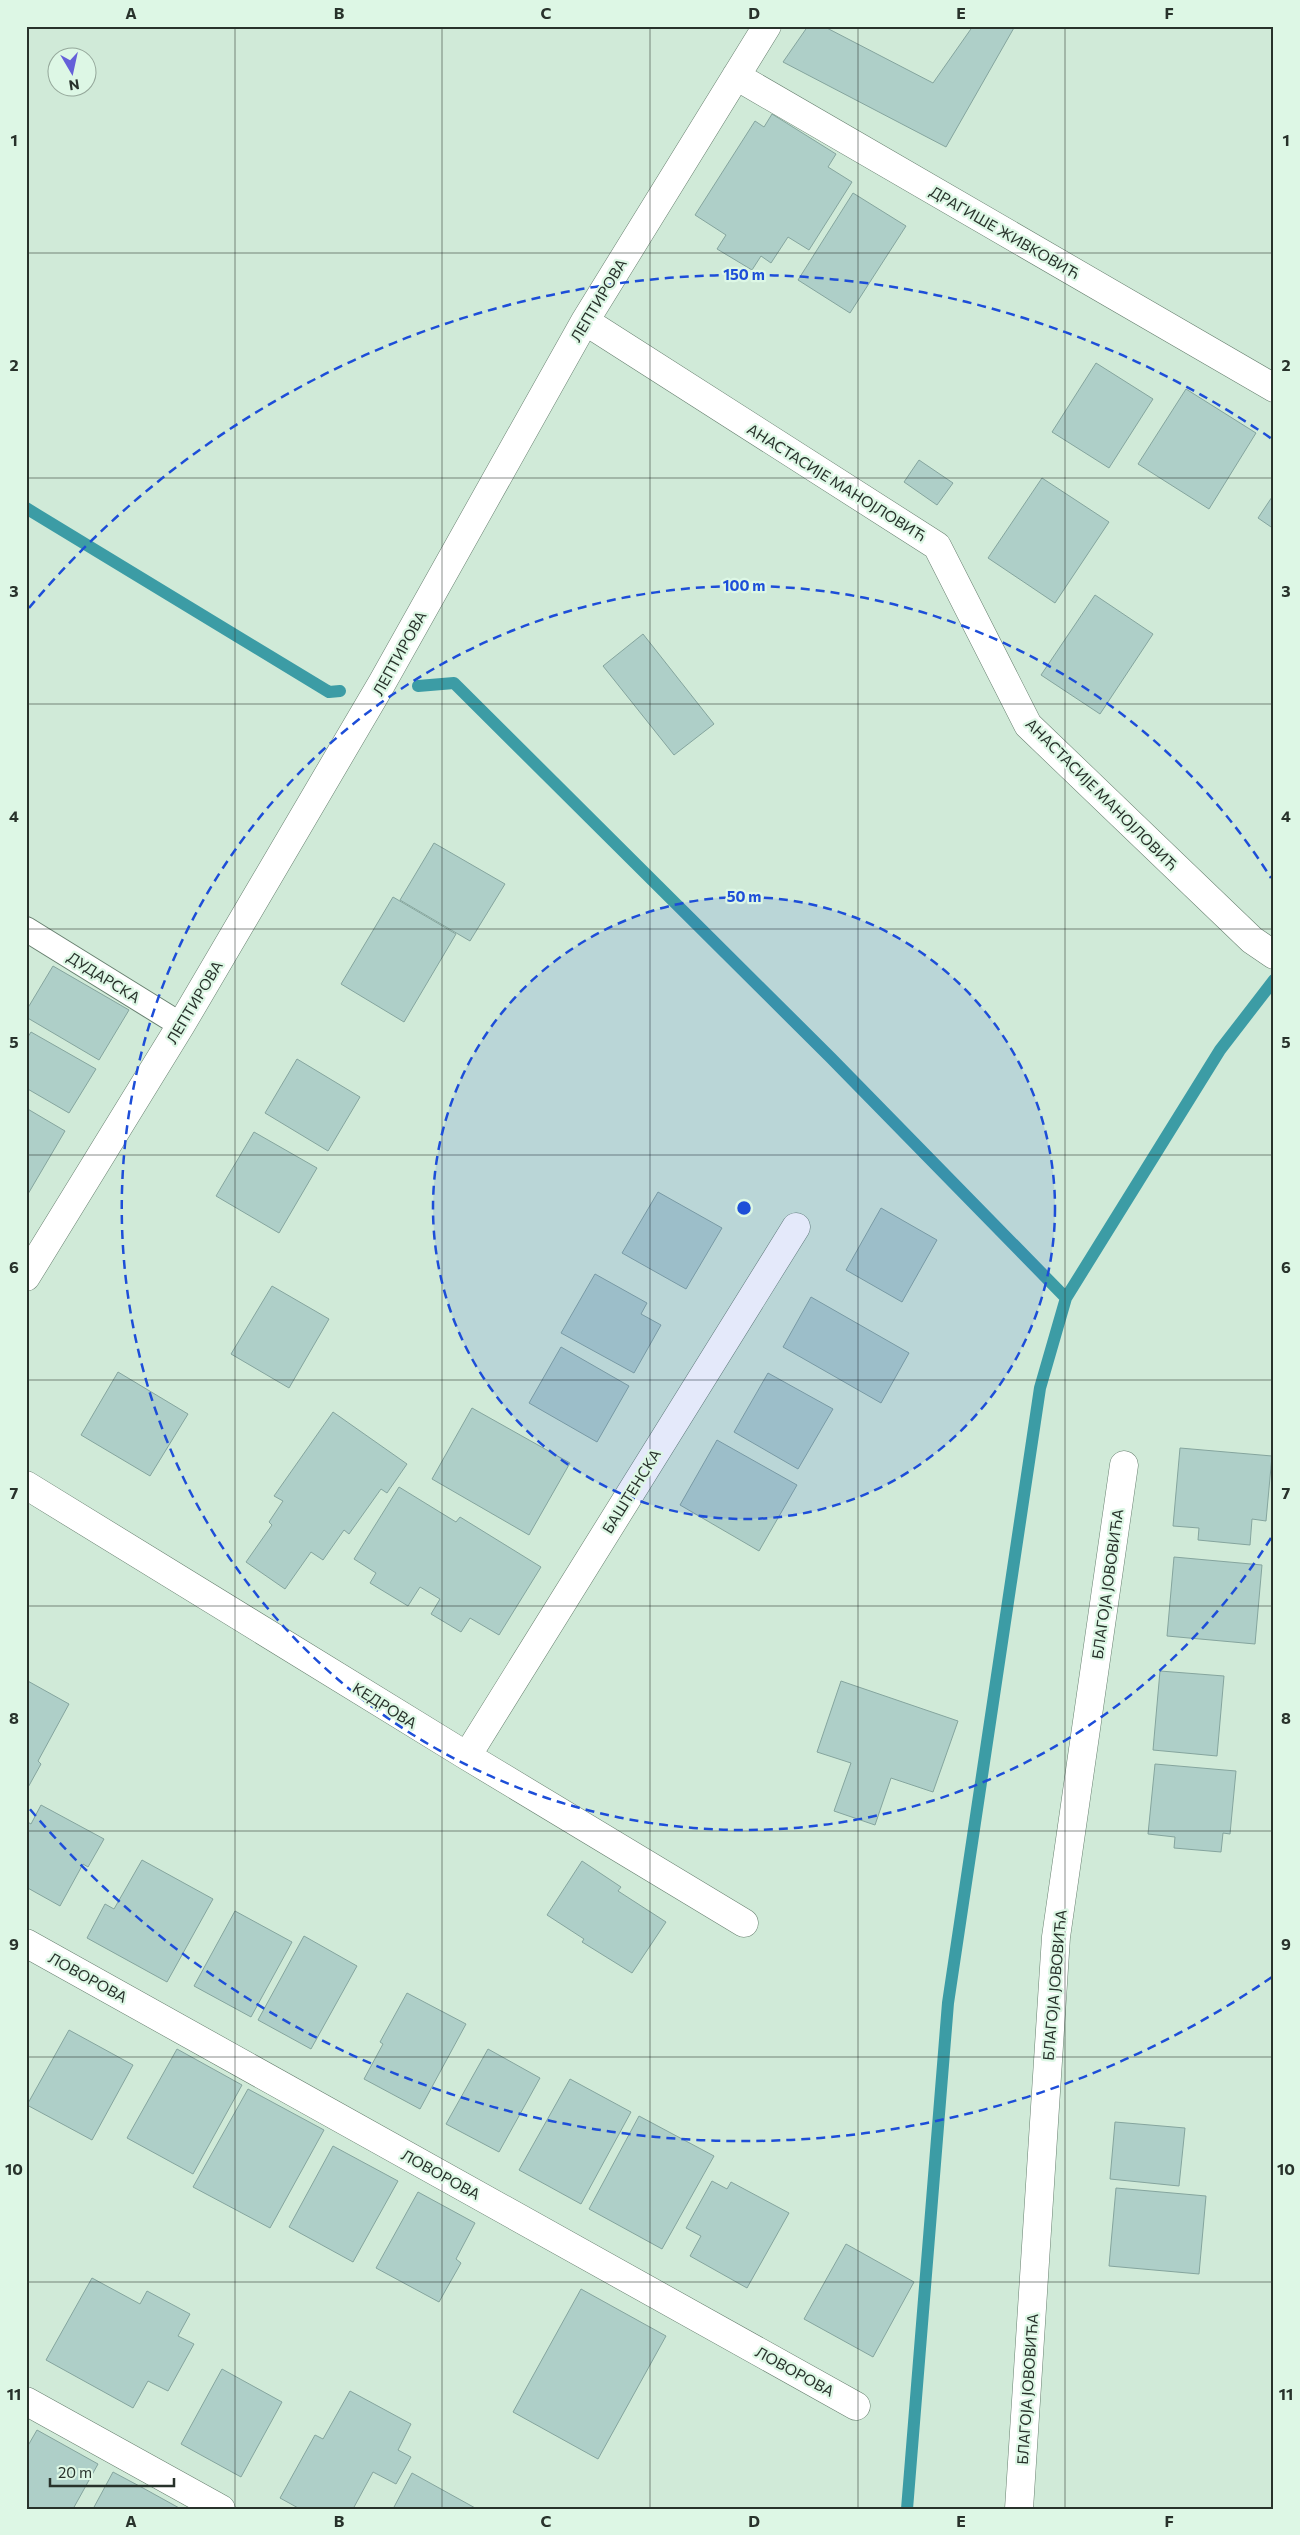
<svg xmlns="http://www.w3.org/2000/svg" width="1300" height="2535" font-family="Commissioner,sans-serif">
	<rect width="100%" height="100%" fill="#d0ead8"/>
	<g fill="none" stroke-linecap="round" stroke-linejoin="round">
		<path stroke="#3c9ca5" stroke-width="12" d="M26 508 329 692 340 691
			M418 686 454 683 831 1058 1066 1298
			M907 2509 948 2003 1040 1388 1066 1298 1220 1050 1274 980"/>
	</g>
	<path fill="#aecfc8" stroke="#85a59e" d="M808 26H823L933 83 973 26H1015L946 147 783 62Z
		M772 114 836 154 828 167 852 182 809 250 788 237 771 263 761 256 752 270 717 249 726 235 695 215 755 121 764 127Z
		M853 193 906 226 850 313 798 280Z
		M1096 363 1153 399 1109 468 1052 432Z
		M1186 389 1256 433 1209 509 1138 464Z
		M919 460 953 483 937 505 904 482Z
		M1042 478 1109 522 1055 603 988 558Z
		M1274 494V529L1258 518Z
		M1095 595 1153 634 1100 714 1041 675Z
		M643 634 714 724 674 755 603 666Z
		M434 843 505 884 470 941 400 900Z
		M393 897 456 934 404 1022 341 984Z
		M53 966 129 1010 99 1060 26 1017V1011Z
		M31 1032 96 1069 69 1113 26 1088V1040Z
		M297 1059 360 1097 328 1151 265 1113Z
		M26 1108 65 1131 28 1194 26 1193Z
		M254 1132 317 1168 279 1233 216 1196Z
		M658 1192 722 1228 686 1289 622 1253Z
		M881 1208 937 1240 902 1302 846 1270Z
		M595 1274 647 1303 641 1314 661 1325 634 1373 561 1333Z
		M272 1286 329 1319 289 1388 231 1354Z
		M811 1297 909 1353 881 1403 783 1347Z
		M561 1347 629 1386 597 1442 529 1403Z
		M118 1372 188 1414 150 1476 81 1435Z
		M768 1373 833 1409 798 1469 734 1432Z
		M472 1408 570 1463 529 1535 432 1479Z
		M333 1412 407 1464 387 1493 381 1489 349 1534 344 1530 323 1560 311 1552 285 1589 246 1562 272 1525 269 1522 283 1501 274 1496Z
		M717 1440 797 1485 759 1551 680 1505Z
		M1180 1448 1272 1456 1266 1521 1252 1519 1250 1545 1198 1540 1199 1528 1173 1526Z
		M399 1487 456 1522 460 1517 541 1567 499 1635 470 1618 461 1632 431 1614 440 1599 420 1587 408 1606 370 1583 376 1573 354 1559Z
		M1174 1557 1262 1565 1255 1644 1167 1636Z
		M1160 1671 1224 1676 1217 1756 1153 1750Z
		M26 1680 69 1704 38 1761 41 1764 26 1791Z
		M841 1681 958 1721 933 1792 891 1778 875 1825 834 1811 851 1763 817 1752Z
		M1155 1764 1236 1771 1230 1834 1223 1833 1221 1852 1174 1848 1175 1837 1148 1834Z
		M41 1805 104 1839 88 1867 83 1864 60 1906 26 1887V1821L31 1824Z
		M142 1860 213 1899 167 1982 87 1938 105 1904 114 1909Z
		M582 1861 621 1887 618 1891 666 1922 632 1973 582 1942 584 1939 547 1915Z
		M235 1911 292 1942 251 2017 194 1986Z
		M304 1936 357 1966 311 2049 258 2020Z
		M407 1993 466 2024 420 2109 364 2079 383 2044 380 2042Z
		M69 2030 133 2065 92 2140 27 2105Z
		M177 2049 242 2085 193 2174 127 2138Z
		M488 2049 540 2078 499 2152 446 2124Z
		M570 2079 631 2112 581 2204 519 2170Z
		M248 2089 324 2130 270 2228 193 2187Z
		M639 2116 714 2156 662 2249 589 2209Z
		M1115 2122 1185 2128 1179 2186 1110 2179Z
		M333 2146 398 2181 353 2262 289 2227Z
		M712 2181 727 2189 731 2182 789 2213 747 2288 690 2256 701 2236 686 2228Z
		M1116 2188 1206 2196 1199 2274 1109 2266Z
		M418 2192 475 2223 456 2259 461 2263 439 2302 376 2268Z
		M846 2244 914 2282 873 2357 804 2319Z
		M92 2278 140 2304 147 2291 190 2314 178 2336 194 2344 168 2391 148 2381 133 2408 46 2360Z
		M581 2289 666 2336 598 2459 513 2412Z
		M222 2369 282 2402 241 2477 181 2444Z
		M350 2391 411 2424 398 2450 411 2457 396 2484 373 2472 353 2509H300L280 2498 315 2435 323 2439Z
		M37 2430 98 2464 73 2509H26V2449Z
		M113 2472 143 2488 181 2509H93Z
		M412 2473 477 2509H393Z"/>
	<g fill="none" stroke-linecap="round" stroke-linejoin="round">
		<defs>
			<path id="lane" d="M26 929 181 1025"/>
			<path id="street" d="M736 76 1274 388
				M585 321 937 546 1028 725 1252 940 1274 955
				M26 1277 181 1025 382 683 585 321 767 26
				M26 1485 467 1756 744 1923
				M467 1756 796 1227
				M26 1943 856 2406
				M26 2401 221 2509
				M1019 2509 1056 1937 1124 1465"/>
		</defs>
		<use href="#lane" stroke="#688070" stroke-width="26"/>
		<use href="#street" stroke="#688070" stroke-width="29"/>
		<use href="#lane" stroke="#fff" stroke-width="24"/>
		<use href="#street" stroke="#fff" stroke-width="28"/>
	</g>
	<path fill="none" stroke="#28322b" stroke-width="1" stroke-opacity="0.55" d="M235 26V2509M442 26V2509M650 26V2509M858 26V2509M1065 26V2509M26 253H1274M26 478H1274M26 704H1274M26 929H1274M26 1155H1274M26 1380H1274M26 1606H1274M26 1831H1274M26 2057H1274M26 2282H1274"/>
	<circle cx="744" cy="1208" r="311" fill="#1d4ed8" fill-opacity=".12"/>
	<g fill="none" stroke="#1d4ed8" stroke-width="2.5" stroke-dasharray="9 6">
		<circle cx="744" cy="1208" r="311"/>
		<path d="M1271 1538A622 622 0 1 1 1271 878"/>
		<path d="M1272 1977A933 933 0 0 1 29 1808M29 608A933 933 0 0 1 1272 439"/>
	</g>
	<g text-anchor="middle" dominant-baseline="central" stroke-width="4.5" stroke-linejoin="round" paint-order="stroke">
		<g font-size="15" fill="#28322b" stroke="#ddf7e5">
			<text transform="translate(1005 232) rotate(30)">ДРАГИШЕ ЖИВКОВИЋ</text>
			<text transform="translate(598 300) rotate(-59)">ЛЕПТИРОВА</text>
			<text transform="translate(837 482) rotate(32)">АНАСТАСИЈЕ МАНОЈЛОВИЋ</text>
			<text transform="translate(399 653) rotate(-61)">ЛЕПТИРОВА</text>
			<text transform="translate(1102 794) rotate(45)">АНАСТАСИЈЕ МАНОЈЛОВИЋ</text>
			<text transform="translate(104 977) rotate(32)">ДУДАРСКА</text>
			<text transform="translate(194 1002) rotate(-59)">ЛЕПТИРОВА</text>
			<text transform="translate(631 1491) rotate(-58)">БАШТЕНСКА</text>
			<text transform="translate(1107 1584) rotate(-82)">БЛАГОЈА ЈОВОВИЋА</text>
			<text transform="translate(385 1705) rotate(32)">КЕДРОВА</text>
			<text transform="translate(88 1977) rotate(29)">ЛОВОРОВА</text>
			<text transform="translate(1054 1985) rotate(-85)">БЛАГОЈА ЈОВОВИЋА</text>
			<text transform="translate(441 2174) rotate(29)">ЛОВОРОВА</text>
			<text transform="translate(795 2371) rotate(29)">ЛОВОРОВА</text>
			<text transform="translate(1027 2389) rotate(-86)">БЛАГОЈА ЈОВОВИЋА</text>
		</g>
	</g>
	<circle cx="744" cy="1208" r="8" fill="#1d4ed8" stroke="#ddf7e5" stroke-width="2.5"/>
	<g font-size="15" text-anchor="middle" font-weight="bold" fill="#1d4ed8" stroke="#ddf7e5" stroke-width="4.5" stroke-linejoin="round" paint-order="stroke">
		<text x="744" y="280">150 m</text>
		<text x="744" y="591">100 m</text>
		<text x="744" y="902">50 m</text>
	</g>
	<rect width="1300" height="2535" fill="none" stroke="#ddf7e5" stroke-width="55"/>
	<g transform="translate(72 72) rotate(171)"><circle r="24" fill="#ddf7e5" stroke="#95a89b"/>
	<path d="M0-4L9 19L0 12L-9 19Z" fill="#6560d9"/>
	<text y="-8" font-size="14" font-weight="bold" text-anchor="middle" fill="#28322b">N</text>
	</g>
	<path d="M50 2478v8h124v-8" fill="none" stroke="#28322b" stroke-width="2.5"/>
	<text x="58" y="2478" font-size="15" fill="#28322b" stroke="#ddf7e5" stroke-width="4" paint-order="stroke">20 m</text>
	<rect x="28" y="28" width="1244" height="2480" fill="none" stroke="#28322b" stroke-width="2"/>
	<g font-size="16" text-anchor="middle" font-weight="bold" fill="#28322b">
		<text x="131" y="19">A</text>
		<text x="339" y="19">B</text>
		<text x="546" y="19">C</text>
		<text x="754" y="19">D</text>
		<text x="961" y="19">E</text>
		<text x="1169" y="19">F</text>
		<text x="14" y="146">1</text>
		<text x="1286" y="146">1</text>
		<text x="14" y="371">2</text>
		<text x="1286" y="371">2</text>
		<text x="14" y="597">3</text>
		<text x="1286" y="597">3</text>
		<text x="14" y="822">4</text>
		<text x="1286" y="822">4</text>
		<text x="14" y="1048">5</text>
		<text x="1286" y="1048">5</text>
		<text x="14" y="1273">6</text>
		<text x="1286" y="1273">6</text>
		<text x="14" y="1499">7</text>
		<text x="1286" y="1499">7</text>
		<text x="14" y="1724">8</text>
		<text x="1286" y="1724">8</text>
		<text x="14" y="1950">9</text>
		<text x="1286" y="1950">9</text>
		<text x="14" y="2175">10</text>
		<text x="1286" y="2175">10</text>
		<text x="14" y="2400">11</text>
		<text x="1286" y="2400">11</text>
		<text x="131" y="2527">A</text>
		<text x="339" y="2527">B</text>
		<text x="546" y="2527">C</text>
		<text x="754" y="2527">D</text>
		<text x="961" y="2527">E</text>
		<text x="1169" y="2527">F</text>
	</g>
</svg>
